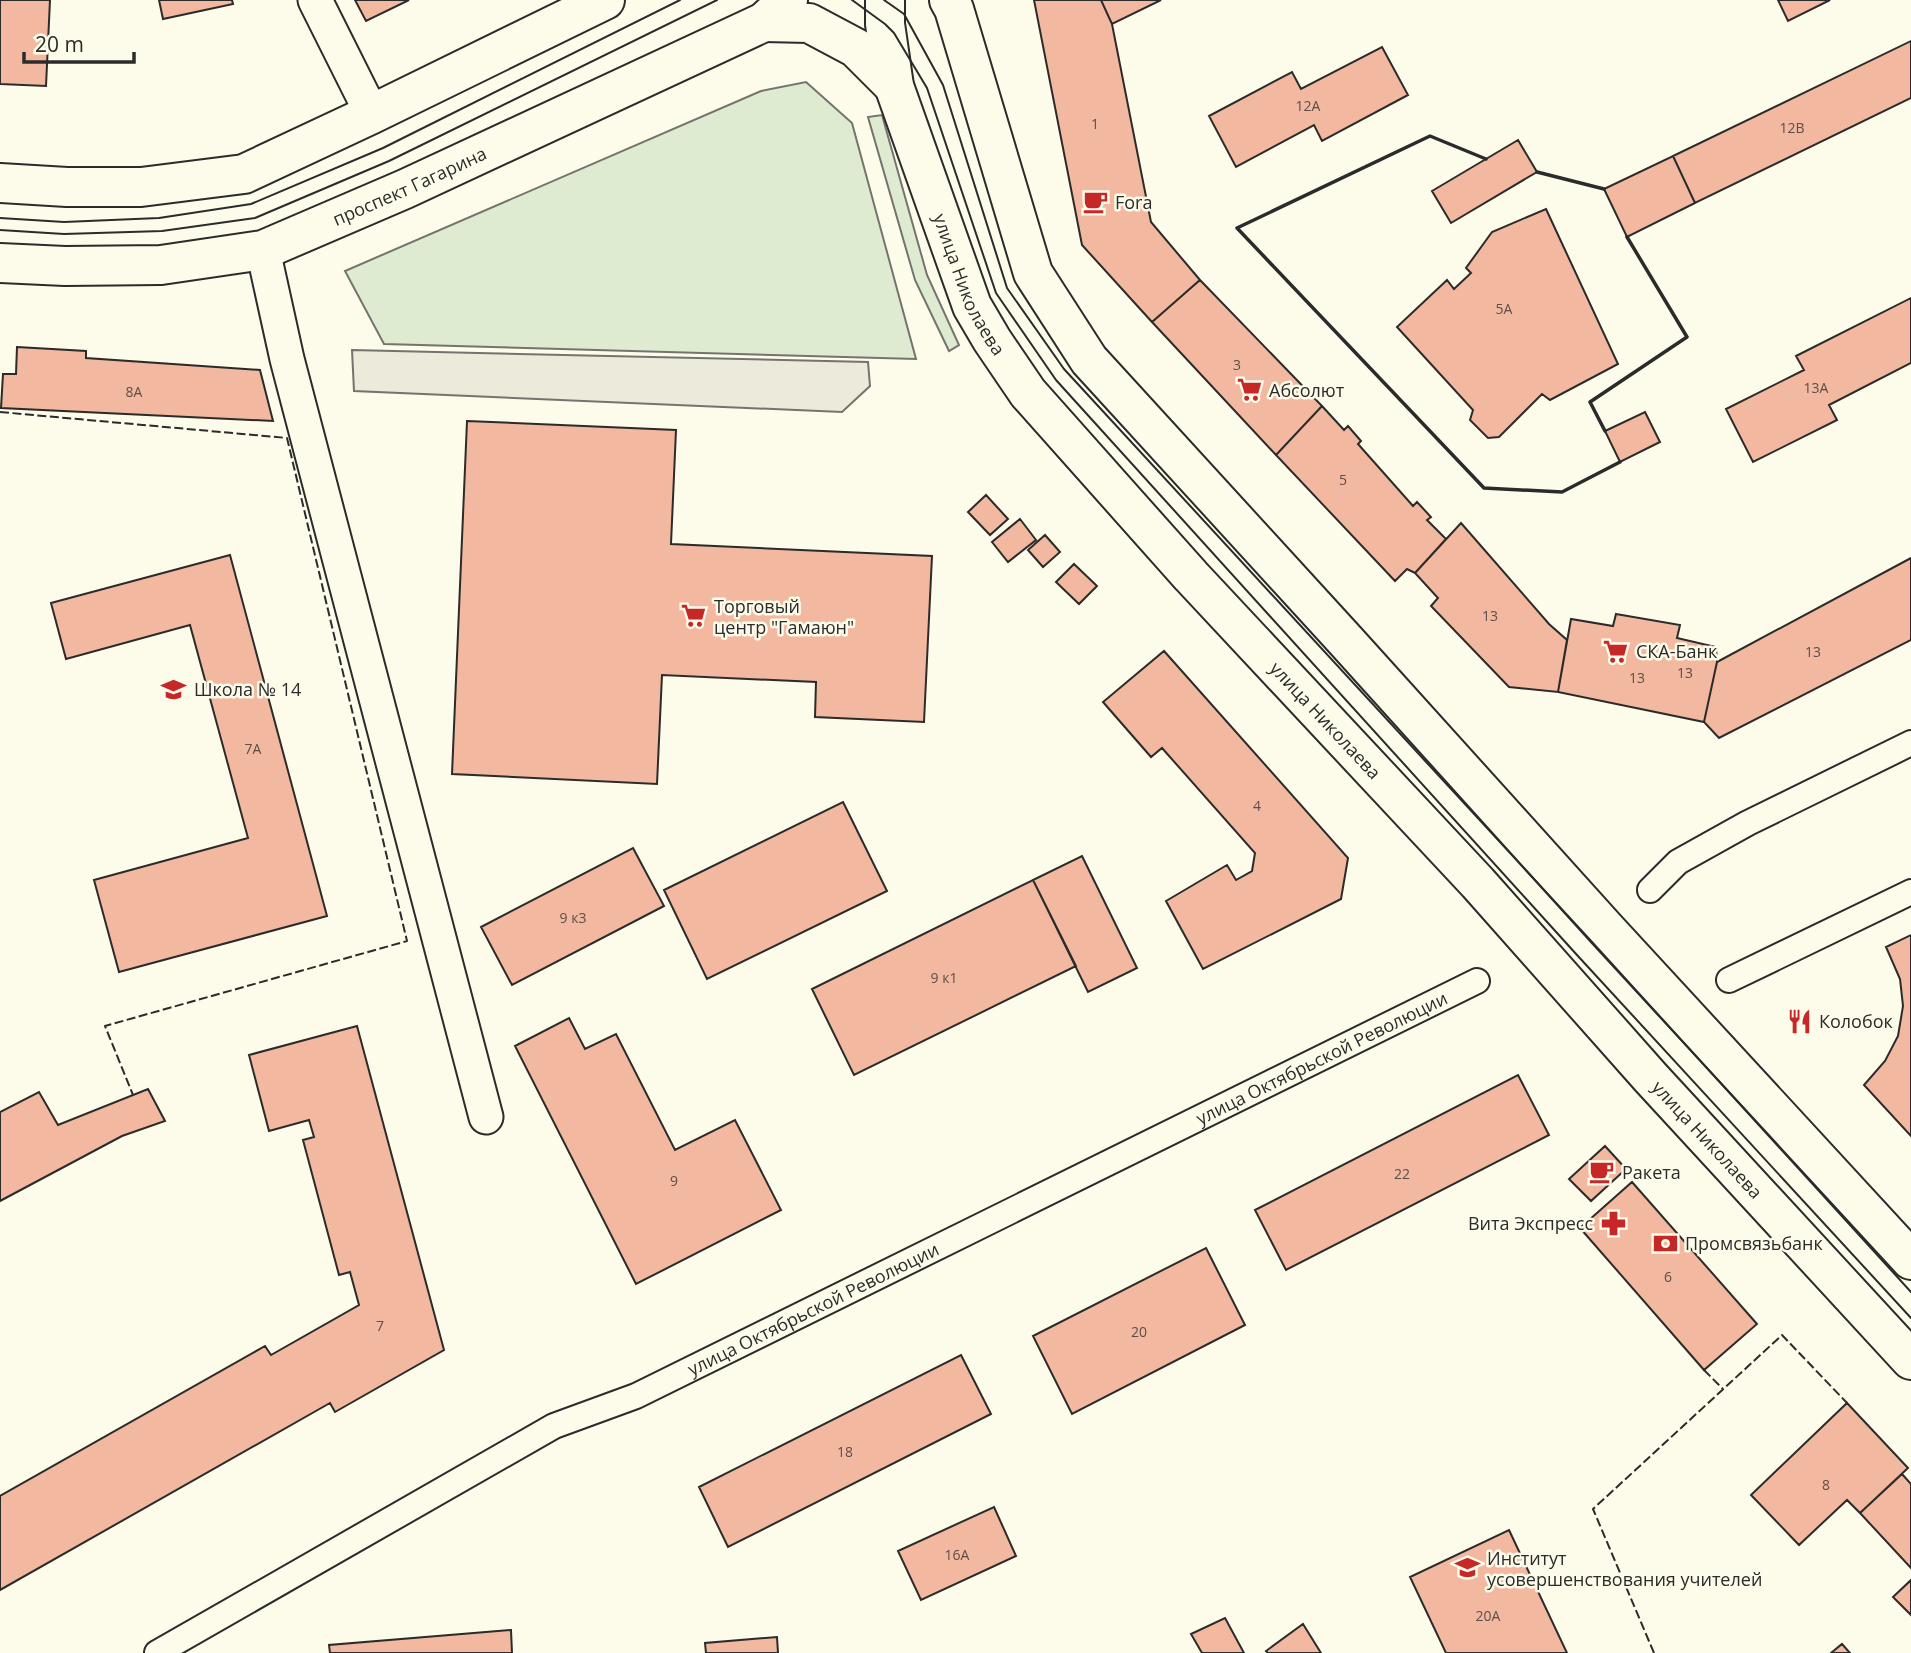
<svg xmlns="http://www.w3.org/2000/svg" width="1911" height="1653" font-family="'Open Sans',sans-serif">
	<rect width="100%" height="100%" fill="#fdfbea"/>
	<path fill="#deebd1" stroke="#74746e" stroke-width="2" d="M806 82 852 123 916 359 384 344 345 271 761 91Z
		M882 115 927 275 959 345 949 351 915 280 868 117Z"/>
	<path fill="#eceadb" stroke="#74746e" stroke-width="2" d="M352 350 868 362 870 386 842 412 354 391Z"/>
	<path fill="#f2b8a0" stroke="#2b2b2b" stroke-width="2" d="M0 0H50L46 86 0 84Z
		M159 0H232L233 4 163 19Z
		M355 0H409L366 21Z
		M1034 0H1101L1112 24 1151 222 1200 280 1152 322 1082 245Z
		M1101 0H1161L1112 24Z
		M1778 0H1830L1788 21Z
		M1911 41V98L1695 203 1673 156Z
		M1382 47 1408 95 1322 141 1314 125 1236 167 1209 116 1292 72 1301 89Z
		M1518 140 1537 172 1451 223 1432 191Z
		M1673 156 1695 203 1627 237 1604 189Z
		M1546 209 1618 364 1550 400 1542 394 1499 437 1488 438 1470 420 1473 410 1397 327 1447 280 1454 289 1471 273 1466 268 1492 232Z
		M1200 280 1322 406 1276 455 1152 322Z
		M1911 298V363L1829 405 1837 420 1753 462 1726 409 1804 370 1796 356Z
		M17 347 86 351V358L260 370 273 421 1 408 3 374H16Z
		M1322 406 1344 430 1348 426 1361 441 1358 444 1413 506 1417 502 1431 517 1427 520 1446 539 1415 573 1407 569 1395 581 1276 455Z
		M1645 412 1660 442 1620 462 1605 431Z
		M467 421 676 430 671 544 932 556 924 722 815 717 816 682 662 675 657 784 452 774Z
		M986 495 1008 519 990 535 968 512Z
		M1020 519 1036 540 1008 562 992 542Z
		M1461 523 1549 624 1567 640 1558 692 1509 687 1431 606 1438 598 1415 573Z
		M1045 535 1060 552 1043 567 1028 550Z
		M230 555 327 916 119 972 94 880 248 838 190 625 66 659 51 603Z
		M1911 558V640L1719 738 1704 722 1717 662Z
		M1074 564 1097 586 1079 604 1056 582Z
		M1616 614 1680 625 1677 638 1716 647 1717 662 1704 722 1558 692 1571 619 1613 626Z
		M1164 651 1348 858 1341 899 1203 969 1166 901 1227 865 1236 880 1252 871 1255 853 1162 748 1151 757 1103 702Z
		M843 802 887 891 707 979 664 890Z
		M633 848 664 906 512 985 481 927Z
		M1082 856 1137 968 1088 992 1033 880Z
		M1033 880 1076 966 854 1075 812 989Z
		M1911 935V1136L1864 1085 1885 1061 1898 1036 1903 1006 1900 979 1886 947Z
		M569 1018 585 1049 616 1034 675 1150 735 1120 781 1210 636 1284 515 1046Z
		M357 1026 444 1350 335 1412 330 1403 0 1590V1496L265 1346 271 1355 359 1305 350 1272 339 1275 303 1140 314 1137 309 1120 269 1131 249 1055Z
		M1518 1075 1549 1135 1286 1270 1255 1210Z
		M148 1089 165 1121 122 1136 0 1201V1112L39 1092 58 1125Z
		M1605 1146 1626 1169 1591 1201 1569 1179Z
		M1632 1182 1757 1324 1704 1370 1580 1228Z
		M1206 1248 1245 1325 1072 1414 1033 1336Z
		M961 1355 991 1414 728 1547 699 1487Z
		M1847 1403 1908 1468 1860 1513 1847 1500 1799 1545 1751 1495Z
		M1902 1474 1911 1484V1568L1860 1513Z
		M994 1507 1016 1556 921 1600 898 1551Z
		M1509 1530 1567 1653H1446L1410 1577Z
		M1911 1580V1615L1893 1597Z
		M1225 1618 1244 1653H1202L1191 1634Z
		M1303 1624 1321 1653H1268L1266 1651Z
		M511 1630 512 1653H330L329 1645Z
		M777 1637 778 1653H706L705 1643Z
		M1842 1644 1850 1653H1831Z"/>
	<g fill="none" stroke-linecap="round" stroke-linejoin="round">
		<defs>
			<g id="pedestrian">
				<path d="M1650 890 1678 862 1748 823 1911 743"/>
				<path d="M1729 980 1911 892"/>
				<path id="s1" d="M157 1653 554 1426 636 1396 1477 981"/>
			</g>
			<path id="minor" d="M315 0 372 114
				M263 250 287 359 486 1117"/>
			<g id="primary">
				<path id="s2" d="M885 0V24L894 86 972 306 992 340 1028 393 1191 576 1478 883 1651 1078 1911 1360"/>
				<path d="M949 0 954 9 1033 273 1089 360 1346 641 1606 929 1911 1260"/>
				<path d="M764 22 809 23 856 48 894 86"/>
				<path d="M0 183 67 187H141L244 174 372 114 605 0"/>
				<path id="s3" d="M0 263 65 266 161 265 263 250 405 189 764 22 788 0"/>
			</g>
		</defs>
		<use href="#pedestrian" stroke="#2b2b2b" stroke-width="28"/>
		<use href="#minor" stroke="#2b2b2b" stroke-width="37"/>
		<use href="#primary" stroke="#2b2b2b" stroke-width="42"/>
		<use href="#pedestrian" stroke="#fdfbea" stroke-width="24"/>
		<use href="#minor" stroke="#fdfbea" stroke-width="33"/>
		<use href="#primary" stroke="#fdfbea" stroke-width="38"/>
		<path stroke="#2b2b2b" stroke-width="2" d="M852 0 885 24 894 33 927 88 996 293 1056 380 1577 955 1911 1318
			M884 0 904 14 943 85 1007 288 1064 369 1592 942 1911 1292
			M0 218 64 222 159 218 251 204 383 148 680 0
			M0 230 64 234 162 231 255 218 389 161 717 0"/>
		<path stroke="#2b2b2b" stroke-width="2" stroke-dasharray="9 3.5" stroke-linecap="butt" d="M0 412 287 438 407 941 105 1026 133 1095
			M1704 1370 1723 1389
			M1654 1653 1593 1509 1782 1335 1847 1403"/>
		<path stroke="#2b2b2b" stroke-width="3.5" d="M1486 159 1430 136 1237 228 1484 488 1562 492 1620 462
			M1537 172 1604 189
			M1605 431 1590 402 1687 337 1627 237"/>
	</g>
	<defs>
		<symbol id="cafe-bare" viewBox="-9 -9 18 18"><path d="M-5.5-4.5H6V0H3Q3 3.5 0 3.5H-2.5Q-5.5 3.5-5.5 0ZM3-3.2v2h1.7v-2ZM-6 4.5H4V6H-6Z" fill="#c62828" stroke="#fdfbea" stroke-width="2.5" paint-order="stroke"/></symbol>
		<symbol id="supermarket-bare" viewBox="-9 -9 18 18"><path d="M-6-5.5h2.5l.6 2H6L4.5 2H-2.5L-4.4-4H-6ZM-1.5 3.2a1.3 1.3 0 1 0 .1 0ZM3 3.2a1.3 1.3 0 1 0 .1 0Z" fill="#c62828" stroke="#fdfbea" stroke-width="2.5" paint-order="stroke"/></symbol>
		<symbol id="school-bare" viewBox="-9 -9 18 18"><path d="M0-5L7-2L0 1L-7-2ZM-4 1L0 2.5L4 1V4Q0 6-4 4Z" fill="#c62828" stroke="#fdfbea" stroke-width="2.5" paint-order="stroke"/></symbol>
		<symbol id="restaurant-bare" viewBox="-9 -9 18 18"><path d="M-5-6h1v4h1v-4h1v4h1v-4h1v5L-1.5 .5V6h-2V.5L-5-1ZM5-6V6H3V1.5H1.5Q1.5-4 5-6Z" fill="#c62828" stroke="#fdfbea" stroke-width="2.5" paint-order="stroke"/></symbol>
		<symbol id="pharmacy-bare" viewBox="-9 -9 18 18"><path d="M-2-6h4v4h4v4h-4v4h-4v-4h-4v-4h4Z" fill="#c62828" stroke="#fdfbea" stroke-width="2.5" paint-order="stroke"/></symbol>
		<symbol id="bank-bare" viewBox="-9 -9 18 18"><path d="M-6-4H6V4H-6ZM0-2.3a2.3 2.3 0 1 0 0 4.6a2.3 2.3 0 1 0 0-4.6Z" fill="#c62828" stroke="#fdfbea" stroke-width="2.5" paint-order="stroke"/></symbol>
		<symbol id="university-bare" viewBox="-9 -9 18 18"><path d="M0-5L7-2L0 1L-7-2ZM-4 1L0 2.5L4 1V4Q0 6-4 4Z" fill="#c62828" stroke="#fdfbea" stroke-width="2.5" paint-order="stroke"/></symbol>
	</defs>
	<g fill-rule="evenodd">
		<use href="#cafe-bare" x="1078" y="184" width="35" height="35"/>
		<use href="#supermarket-bare" x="1232" y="372" width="35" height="35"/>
		<use href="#supermarket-bare" x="676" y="598" width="35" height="35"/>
		<use href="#supermarket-bare" x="1598" y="634" width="35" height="35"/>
		<use href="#school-bare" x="156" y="672" width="35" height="35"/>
		<use href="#restaurant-bare" x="1782" y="1004" width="35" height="35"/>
		<use href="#cafe-bare" x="1584" y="1154" width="35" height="35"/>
		<use href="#pharmacy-bare" x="1596" y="1206" width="35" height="35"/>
		<use href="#bank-bare" x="1648" y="1226" width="35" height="35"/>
		<use href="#university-bare" x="1450" y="1550" width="35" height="35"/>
	</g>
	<g text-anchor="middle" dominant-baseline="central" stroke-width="5" stroke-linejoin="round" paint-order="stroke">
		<g font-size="14" fill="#5d4e48">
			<text x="1308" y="105">12А</text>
			<text x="1095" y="123">1</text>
			<text x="1792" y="127">12В</text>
			<text x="1504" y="308">5А</text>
			<text x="1237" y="364">3</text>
			<text x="1816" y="387">13А</text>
			<text x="134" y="391">8А</text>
			<text x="1343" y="479">5</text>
			<text x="1490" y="615">13</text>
			<text x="1813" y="651">13</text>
			<text x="1685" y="672">13</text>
			<text x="1637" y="677">13</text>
			<text x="253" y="748">7А</text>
			<text x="1257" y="805">4</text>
			<text x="573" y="917">9 к3</text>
			<text x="944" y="977">9 к1</text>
			<text x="1402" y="1173">22</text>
			<text x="674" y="1180">9</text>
			<text x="1668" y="1276">6</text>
			<text x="380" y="1325">7</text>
			<text x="1139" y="1331">20</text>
			<text x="845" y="1451">18</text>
			<text x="1826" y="1484">8</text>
			<text x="957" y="1554">16А</text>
			<text x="1488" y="1615">20А</text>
		</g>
		<g font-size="18" fill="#2b2b2b" stroke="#fdfbea">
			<text stroke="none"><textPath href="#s3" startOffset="424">проспект Гагарина</textPath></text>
			<text stroke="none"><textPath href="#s2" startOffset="299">улица Николаева</textPath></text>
			<text stroke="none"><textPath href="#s2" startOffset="866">улица Николаева</textPath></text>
			<text stroke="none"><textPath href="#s1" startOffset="1309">улица Октябрьской Революции</textPath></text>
			<text stroke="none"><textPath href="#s2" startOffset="1433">улица Николаева</textPath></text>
			<text stroke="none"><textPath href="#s1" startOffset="742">улица Октябрьской Революции</textPath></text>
		</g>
		<g font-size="18" fill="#2b2b2b" stroke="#fdfbea" text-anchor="start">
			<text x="1115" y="202">Fora</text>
			<text x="1269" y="390">Абсолют</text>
			<text x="714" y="606">Торговый<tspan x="714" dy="21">центр "Гамаюн"</tspan></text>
			<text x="1636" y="651">СКА-Банк</text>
			<text x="194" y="689">Школа № 14</text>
			<text x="1819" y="1021">Колобок</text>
			<text x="1622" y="1172">Ракета</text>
			<text x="1593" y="1223" text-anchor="end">Вита Экспресс</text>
			<text x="1685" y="1243">Промсвязьбанк</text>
			<text x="1487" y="1558">Институт<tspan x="1487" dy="21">усовершенствования учителей</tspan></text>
		</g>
	</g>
	<path d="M24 52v10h110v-10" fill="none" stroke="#2b2b2b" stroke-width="3.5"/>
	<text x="35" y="52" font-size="21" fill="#2b2b2b" stroke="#fdfbea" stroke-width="5" paint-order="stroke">20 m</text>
</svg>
